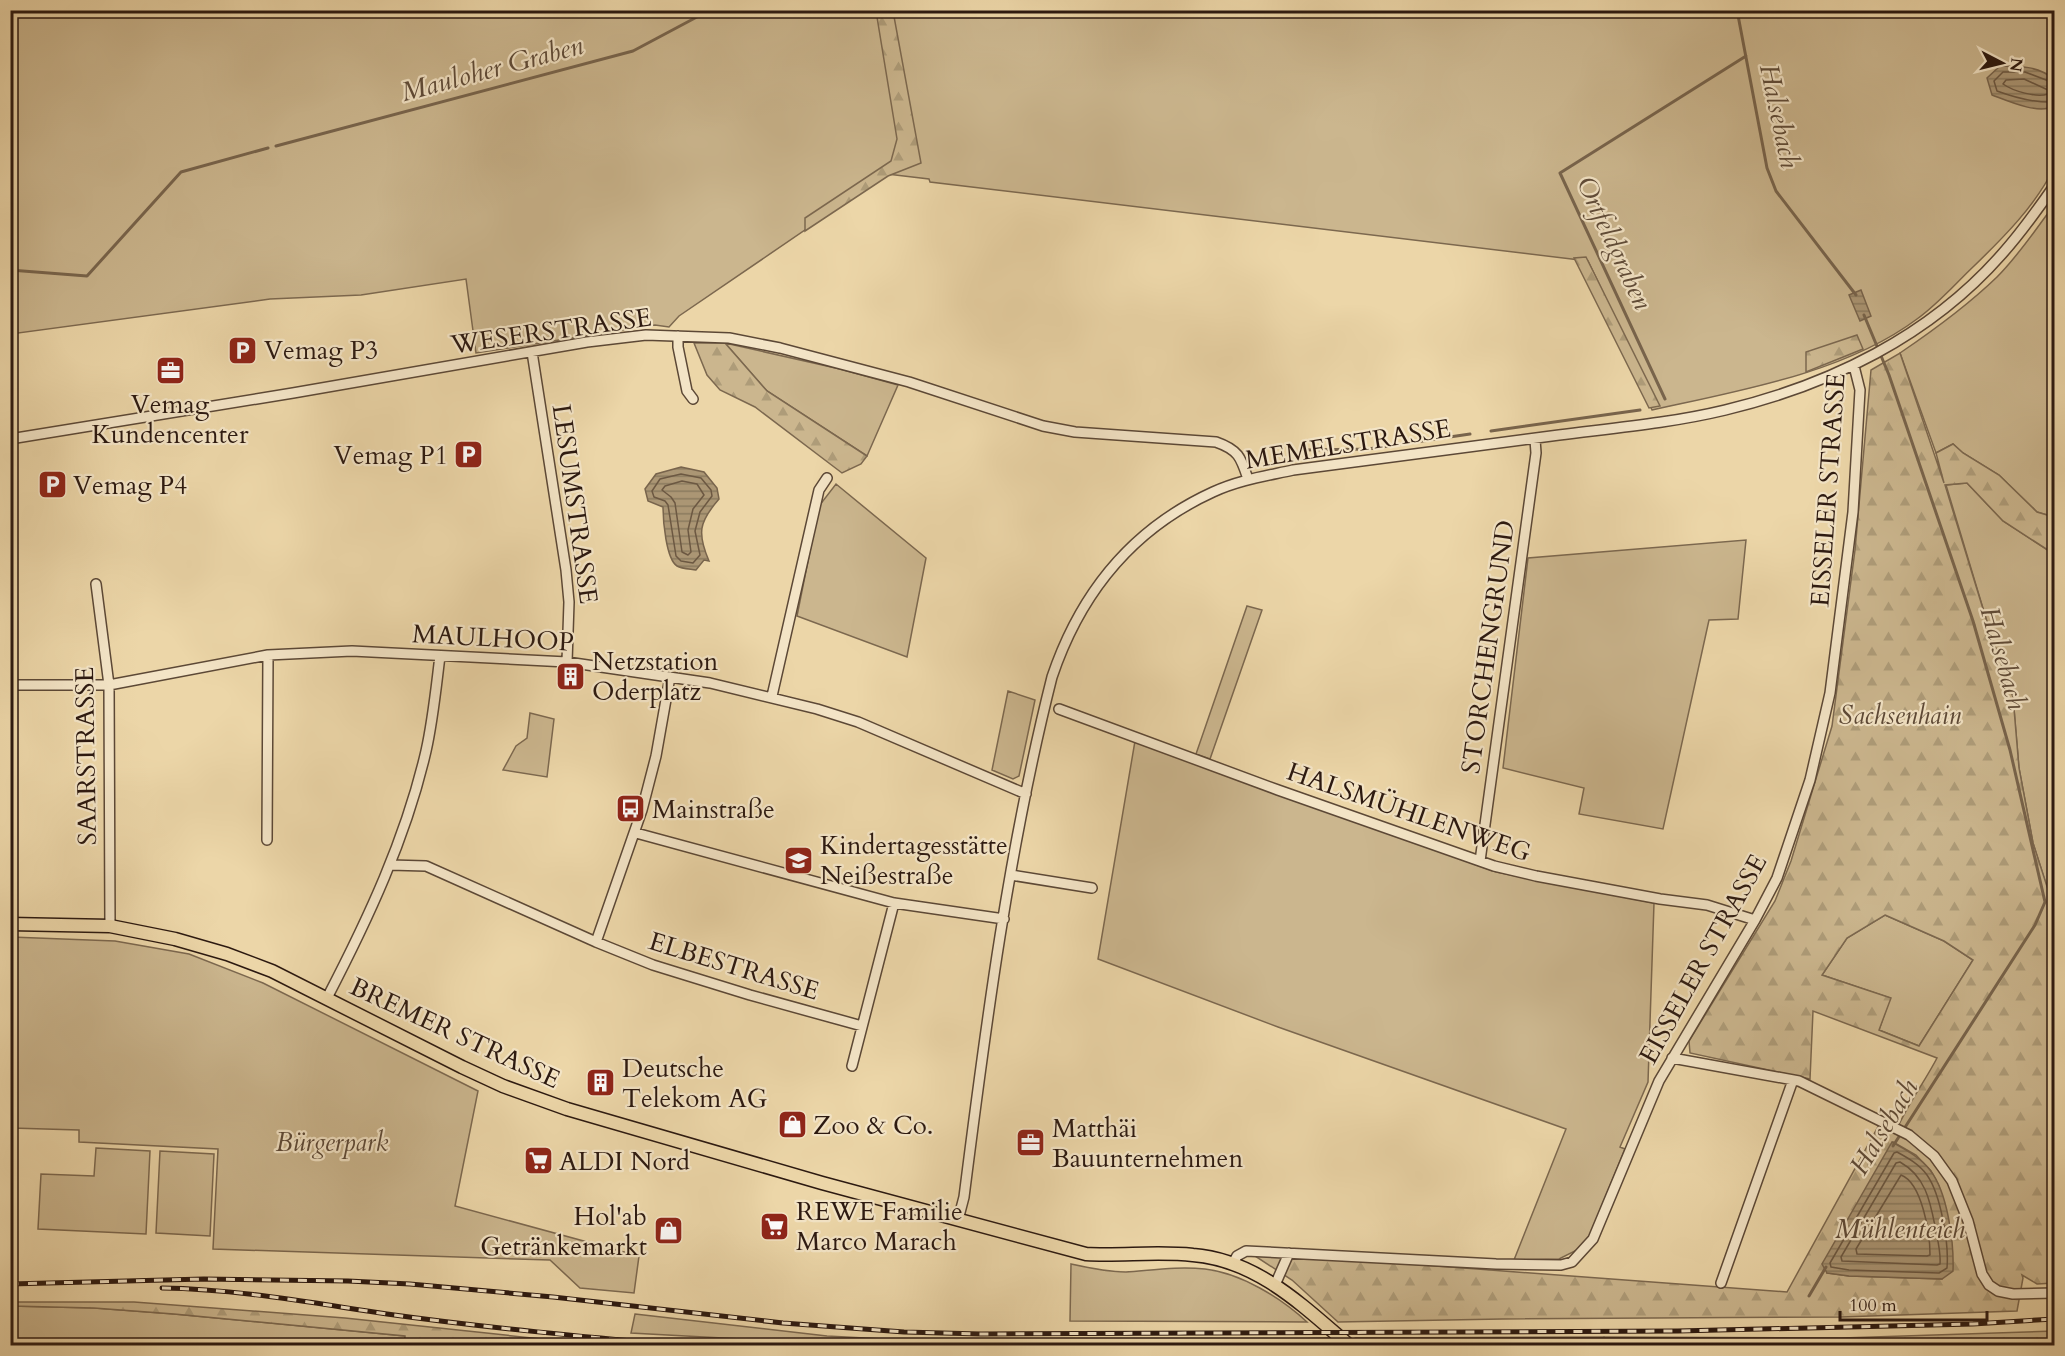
<svg xmlns="http://www.w3.org/2000/svg" width="2065" height="1356" font-family="Cardo,serif">
	<defs>
		<pattern id="forest-firs" width="22" height="20" patternUnits="userSpaceOnUse" patternTransform="scale(1.5)"><rect width="22" height="20" fill="#cbb68e"/><path d="M5 1l3.5 6h-7zM16 11l3.5 6h-7z" fill="#ae9c79"/></pattern>
		<pattern id="water-rules" width="6" height="5" patternUnits="userSpaceOnUse" patternTransform="scale(1.5)"><rect width="6" height="5" fill="#ab9674"/><path d="M0 2.5h6" fill="none" stroke="#8b7a5e"/></pattern>
	</defs>
	<rect width="100%" height="100%" fill="#ecd6a8"/>
	<filter id="stains"><feTurbulence type="fractalNoise" baseFrequency=".00333" numOctaves="4"/><feColorMatrix values="0 0 0 0 .2 0 0 0 0 .09 0 0 0 0 .02 0 0 0 .5 -.17"/></filter>
	<radialGradient id="worn" r=".72"><stop offset=".6" stop-color="#630" stop-opacity="0"/><stop offset="1" stop-color="#630" stop-opacity=".3"/></radialGradient>
	<path fill="#cbb68e" stroke="#7c684f" stroke-width="1.5" d="M10 11H2054V168C2035 206 2004 237 1974 266 1955 284 1938 304 1917 319 1845 373 1738 391 1652 410L1603 292 1588 261 930 182 929 179 887 174 679 316 669 327 655 325 476 353 466 279 361 295 270 299 11 334Z
		M2054 205V517L2037 512 1999 475 1963 453 1953 444 1936 453 1900 353C1934 330 1967 306 1997 277 2019 255 2036 229 2054 205Z
		M725 343 840 369 898 385 867 456 767 391Z
		M1967 483 2003 521 2054 554V902L2052 903 2033 843 2019 768 2013 697 1991 635 1946 485Z
		M836 484 926 558 907 657 797 616 819 506Z
		M1746 540 1738 619 1709 620 1663 829 1579 814 1584 788 1503 768 1528 558Z
		M1247 606 1262 610 1210 759 1196 754Z
		M1008 691 1035 700 1019 776 1013 779 992 770Z
		M530 713 554 719 547 777 503 770 516 746 527 738Z
		M1135 741 1496 872 1654 903 1648 1082 1620 1147 1625 1149 1589 1237 1577 1250 1559 1259 1514 1260 1566 1129 1278 1027 1098 959Z
		M1885 915 1944 941 1973 960 1919 1046 1879 1030 1890 998 1822 975 1847 938Z
		M11 937 115 941 189 954 263 983 478 1091 455 1206 639 1256 634 1293 580 1288 550 1260 213 1249 218 1149 79 1142V1130L11 1128Z
		M96 1148 150 1151 146 1234 38 1229 41 1174 94 1176Z
		M160 1151 214 1154 210 1236 156 1233Z
		M1071 1264C1089 1268 1108 1272 1126 1272 1153 1270 1179 1266 1205 1269 1241 1273 1281 1298 1307 1322L1070 1321Z
		M10 1306 94 1308 174 1314 405 1336V1345H11Z
		M635 1314 827 1336 941 1342 1231 1341 1328 1338 1336 1345 868 1346 631 1333Z
		M1604 1337V1345L1524 1343 1364 1346 1356 1338Z"/>
	<path fill="url(#forest-firs)" stroke="#7c684f" stroke-width="1.5" fill-rule="evenodd" d="M876 11H893L921 163 888 176 805 231V218L891 161 897 139Z
		M1586 257 1660 406 1649 408 1574 258Z
		M1857 335 1863 349 1806 372V352Z
		M694 343H725L767 391 867 456 861 464 842 473 755 407 720 390 707 375Z
		M1900 353 1944 483 1936 453 1953 444 1963 453 1999 475 2037 512 2054 517V554L2003 521 1967 483 1945 485 1991 635 2013 697 2019 768 2033 843 2052 902H2054V1283L2037 1284 2022 1275 2023 1278 2017 1311 1841 1317 1502 1319 1338 1322 1292 1280 1255 1256 1305 1257 1396 1263 1787 1292 1879 1125 1896 1131C1907 1105 1924 1083 1937 1058L1813 1011 1810 1079 1690 1053 1689 1041 1775 901 1791 861 1832 726 1855 550 1871 370ZM1885 915 1944 941 1973 960 1919 1046 1879 1030 1891 998 1822 975 1847 938ZM1893 1142 1916 1155 1931 1171 1939 1186 1951 1237 1942 1279 1849 1276 1827 1273Z
		M10 1302H134L345 1318 598 1345H405V1336L174 1314 94 1308 11 1306Z
		M2054 1331V1346L1633 1345H1604V1337L1842 1338Z"/>
	<path fill="url(#water-rules)" stroke="#78644c" stroke-width="1.5" d="M2000 66C2020 66 2038 66 2054 79V106C2039 115 2008 101 1992 95L1987 78Z
		M1861 290 1871 316 1860 321 1849 295Z
		M681 467 704 472 717 488 719 499C699 522 697 533 709 561L704 560 696 570C691 569 682 569 677 566 666 559 663 520 663 507L648 501 645 489 656 474Z
		M1892 1142C1906 1150 1920 1157 1930 1170 1948 1193 1954 1243 1953 1271L1942 1279 1849 1276 1827 1273 1822 1264Z"/>
	<g fill="none" stroke-linecap="round" stroke-linejoin="round">
		<path stroke="#6c5842" stroke-width="1.5" d="M2024 79 2048 90V94C2036 98 2013 91 2003 84L2006 80Z
			M2054 83 2025 72H2003L1994 81 1997 91C2016 98 2034 103 2054 102
			M681 474 701 478 711 490 712 496 700 512 695 531 700 555 693 563 681 561 676 556 668 505 665 501 654 497 652 491 660 479Z
			M682 481 697 484 704 495 693 509 688 530 691 552 688 555 682 552 675 503 671 497 662 490 665 486Z
			M1897 1152C1908 1158 1919 1164 1927 1175 1941 1195 1949 1244 1947 1268L1939 1273 1849 1270 1831 1267 1830 1263 1894 1153Z
			M1900 1162C1925 1176 1930 1200 1935 1226 1937 1238 1941 1251 1940 1264L1937 1265 1842 1261 1841 1257 1896 1163Z
			M1901 1175C1922 1183 1930 1233 1930 1255L1927 1256 1857 1254 1856 1249Z"/>
		<path stroke="#78644c" stroke-width="3" d="M1737 10 1767 168 1776 191 1856 295
			M276 146 633 51 710 10
			M10 270 87 276 181 172 268 148
			M1864 315 1889 375 1973 621 2010 750 2045 902 2035 925 1893 1146
			M1665 399 1560 173 1746 56
			M1491 431 1640 410
			M1303 450 1368 449 1470 434
			M1809 1296 1826 1267"/>
		<defs>
			<path id="minor" d="M678 336V347L687 391 693 399
				M532 352 566 570 569 602 567 662
				M10 439 293 393 587 342 646 335 729 338 780 348 909 382 1043 426 1075 432 1216 442C1239 450 1241 458 1248 479
				M96 584 109 685 110 926
				M10 685H109L268 655 352 651 567 662 710 683 817 709 858 722 1026 794
				M772 696 819 490 827 478
				M1059 709 1278 790 1494 866 1536 876 1660 899 1707 905 1755 920
				M636 833 894 903 1004 919
				M267 840 268 655
				M1480 861 1536 453 1535 439
				M390 865 426 866 596 942 653 965 750 995 862 1026
				M1011 875 1092 888
				M596 942 642 810 656 756 670 677
				M327 998C368 919 406 838 426 751 433 720 436 688 440 656
				M1672 1058 1799 1081 1909 1135 1934 1156 1952 1181 1968 1221 1982 1274 1989 1285 1998 1291 2013 1294 2054 1293
				M852 1066 894 903
				M958 1220 964 1197C986 1023 1009 847 1052 677 1080 594 1132 529 1213 492 1239 480 1266 476 1293 470 1382 458 1471 447 1559 435 1614 428 1671 423 1725 410 1830 385 1930 336 2002 254 2021 233 2038 209 2054 186
				M1233 1263 1237 1256 1246 1251 1496 1264 1561 1265 1572 1262 1593 1239 1659 1081 1755 920 1777 878 1810 780 1830 693 1853 512 1860 390 1854 366
				M1721 1283 1793 1080
				M1275 1285 1289 1253"/>
			<path id="major" d="M10 924 110 926 175 939 227 954 272 971 462 1067 503 1086 567 1109 822 1183 1086 1254C1122 1256 1157 1251 1193 1255 1257 1260 1303 1306 1350 1346"/>
		</defs>
		<use href="#minor" stroke="#5c4836" stroke-width="12"/>
		<use href="#major" stroke="#2c1910" stroke-width="15"/>
		<use href="#minor" stroke="#f3e4c6" stroke-width="9"/>
		<use href="#major" stroke="#ecd6a8" stroke-width="12"/>
		<defs>
			<path id="rail" d="M10 1284 204 1279 348 1281 410 1284 553 1297 783 1323 904 1332 981 1334 1678 1331 1973 1324 2054 1319
				M162 1288C238 1289 312 1303 387 1314 487 1328 588 1337 689 1346"/>
		</defs>
		<use href="#rail" stroke="#2c1910" stroke-width="5"/>
		<use href="#rail" stroke="#f3e4c6" stroke-width="3" stroke-dasharray="9" stroke-linecap="butt"/>
	</g>
	<defs>
		<symbol id="parking-square" viewBox="-11 -11 22 22"><rect x="-9" y="-9" width="18" height="18" rx="4" fill="#8f2418" stroke="#f3e4c6"/><path d="M-3.5-5.5H1a3.5 3.5 0 0 1 0 7H-1V5.5H-3.5ZM-1-3.4V-.6H.8a1.4 1.4 0 0 0 0-2.8Z" fill="#fff"/></symbol>
		<symbol id="office-square" viewBox="-11 -11 22 22"><rect x="-9" y="-9" width="18" height="18" rx="4" fill="#8f2418" stroke="#f3e4c6"/><path d="M-6-3h4V-5.5h4V-3h4V5H-6ZM-1-4.5V-3h2v-1.5ZM-6 0V1H6V0Z" fill="#fff"/></symbol>
		<symbol id="building-square" viewBox="-11 -11 22 22"><rect x="-9" y="-9" width="18" height="18" rx="4" fill="#8f2418" stroke="#f3e4c6"/><path d="M-4-6H4V6H1V3H-1V6H-4ZM-2.5-4.3h1.7v1.8h-1.7ZM.8-4.3h1.7v1.8H.8ZM-2.5-1h1.7V.8h-1.7ZM.8-1h1.7V.8H.8Z" fill="#fff"/></symbol>
		<symbol id="bus-square" viewBox="-11 -11 22 22"><rect x="-9" y="-9" width="18" height="18" rx="4" fill="#8f2418" stroke="#f3e4c6"/><path d="M-5-6H5V4H4V6H2V4H-2V6H-4V4H-5ZM-3.5-4V0h7V-4ZM-3.5 1.2v1.5H-2V1.2ZM2 1.2v1.5H3.5V1.2Z" fill="#fff"/></symbol>
		<symbol id="school-square" viewBox="-11 -11 22 22"><rect x="-9" y="-9" width="18" height="18" rx="4" fill="#8f2418" stroke="#f3e4c6"/><path d="M0-5L7-2L0 1L-7-2ZM-4 1L0 2.5L4 1V4Q0 6-4 4Z" fill="#fff"/></symbol>
		<symbol id="shop-square" viewBox="-11 -11 22 22"><rect x="-9" y="-9" width="18" height="18" rx="4" fill="#8f2418" stroke="#f3e4c6"/><path d="M-5-2.5h2.3a2.7 3.5 0 0 1 5.4 0H5L5.5 6h-11ZM-1.5-2.5h3a1.5 2.3 0 0 0-3 0Z" fill="#fff"/></symbol>
		<symbol id="supermarket-square" viewBox="-11 -11 22 22"><rect x="-9" y="-9" width="18" height="18" rx="4" fill="#8f2418" stroke="#f3e4c6"/><path d="M-6-5.5h2.5l.6 2H6L4.5 2H-2.5L-4.4-4H-6ZM-1.5 3.2a1.3 1.3 0 1 0 .1 0ZM3 3.2a1.3 1.3 0 1 0 .1 0Z" fill="#fff"/></symbol>
	</defs>
	<g fill-rule="evenodd">
		<use href="#parking-square" x="226" y="334" width="33" height="33"/>
		<use href="#office-square" x="154" y="354" width="33" height="33"/>
		<use href="#parking-square" x="452" y="438" width="33" height="33"/>
		<use href="#parking-square" x="36" y="468" width="33" height="33"/>
		<use href="#building-square" x="554" y="660" width="33" height="33"/>
		<use href="#bus-square" x="614" y="792" width="33" height="33"/>
		<use href="#school-square" x="782" y="844" width="33" height="33"/>
		<use href="#building-square" x="584" y="1066" width="33" height="33"/>
		<use href="#shop-square" x="776" y="1108" width="33" height="33"/>
		<use href="#office-square" x="1014" y="1126" width="33" height="33"/>
		<use href="#supermarket-square" x="522" y="1144" width="33" height="33"/>
		<use href="#supermarket-square" x="758" y="1210" width="33" height="33"/>
		<use href="#shop-square" x="652" y="1214" width="33" height="33"/>
	</g>
	<g text-anchor="middle" dominant-baseline="central" stroke-width="4.5" stroke-linejoin="round" paint-order="stroke">
		<g font-size="26" fill="#2c1910" stroke="#f3e4c6">
			<text transform="translate(551 331) rotate(-8)">WESERSTRASSE</text>
			<text transform="translate(1348 444) rotate(-9)">MEMELSTRASSE</text>
			<text transform="translate(1828 490) rotate(-86)">EISSELER STRASSE</text>
			<text transform="translate(575 504) rotate(82)">LESUMSTRASSE</text>
			<text transform="translate(493 638) rotate(3)">MAULHOOP</text>
			<text transform="translate(1488 647) rotate(-82)">STORCHENGRUND</text>
			<text transform="translate(86 756) rotate(-91)">SAARSTRASSE</text>
			<text transform="translate(1409 812) rotate(19)">HALSMÜHLENWEG</text>
			<text transform="translate(1703 959) rotate(-61)">EISSELER STRASSE</text>
			<text transform="translate(734 966) rotate(17)">ELBESTRASSE</text>
			<text transform="translate(455 1033) rotate(25)">BREMER STRASSE</text>
		</g>
		<g font-size="26" fill="#2c1910" stroke="#f3e4c6" text-anchor="start">
			<text x="264" y="350">Vemag P3</text>
			<text x="170" y="404" text-anchor="middle">Vemag<tspan x="170" dy="30">Kundencenter</tspan></text>
			<text x="448" y="455" text-anchor="end">Vemag P1</text>
			<text x="73" y="485">Vemag P4</text>
			<text x="592" y="661">Netzstation<tspan x="592" dy="30">Oderplatz</tspan></text>
			<text x="652" y="809">Mainstraße</text>
			<text x="820" y="845">Kindertagesstätte<tspan x="820" dy="30">Neißestraße</tspan></text>
			<text x="622" y="1068">Deutsche<tspan x="622" dy="30">Telekom AG</tspan></text>
			<text x="813" y="1125">Zoo &amp; Co.</text>
			<text x="1052" y="1128">Matthäi<tspan x="1052" dy="30">Bauunternehmen</tspan></text>
			<text x="559" y="1161">ALDI Nord</text>
			<text x="796" y="1211">REWE Familie<tspan x="796" dy="30">Marco Marach</tspan></text>
			<text x="647" y="1216" text-anchor="end">Hol'ab<tspan x="647" dy="30">Getränkemarkt</tspan></text>
		</g>
		<g font-size="26" font-style="italic" fill="#5c4836" stroke="#f3e4c6">
			<text x="1900" y="715">Sachsenhain</text>
			<text x="332" y="1142">Bürgerpark</text>
		</g>
		<g font-size="27" font-style="italic" fill="#5f4b38" stroke="#f3e4c6">
			<text transform="translate(492 69) rotate(-15)">Mauloher Graben</text>
			<text transform="translate(1779 116) rotate(78)">Halsebach</text>
			<text transform="translate(1614 243) rotate(65)">Ortfeldgraben</text>
			<text transform="translate(2003 658) rotate(74)">Halsebach</text>
			<text transform="translate(1884 1127) rotate(-59)">Halsebach</text>
			<text x="1900" y="1229">Mühlenteich</text>
		</g>
	</g>
	<rect width="2065" height="1356" fill="none" stroke="#ecd6a8" stroke-width="36"/>
	<rect x="12" y="12" width="2041" height="1332" fill="none" stroke="#2c1910" stroke-width="3"/>
	<rect x="18" y="18" width="2029" height="1320" fill="none" stroke="#2c1910" stroke-width="1.5"/>
	<g transform="translate(2002 63) rotate(97)" stroke="#f3e4c6" stroke-width="4.5" paint-order="stroke">
	<path d="M0-4.5L10 22L0 15L-10 22Z" fill="#2c1910"/>
	<text y="-9" font-size="16" font-weight="bold" text-anchor="middle" fill="#2c1910">N</text>
	</g>
	<path d="M1840 1311v9h147v-9" fill="none" stroke="#2c1910" stroke-width="3"/>
	<text x="1849" y="1311" font-size="18" fill="#2c1910" stroke="#f3e4c6" stroke-width="4.5" paint-order="stroke">100 m</text>
	<rect width="100%" height="100%" filter="url(#stains)"/>
	<rect width="100%" height="100%" fill="url(#worn)"/>
</svg>
